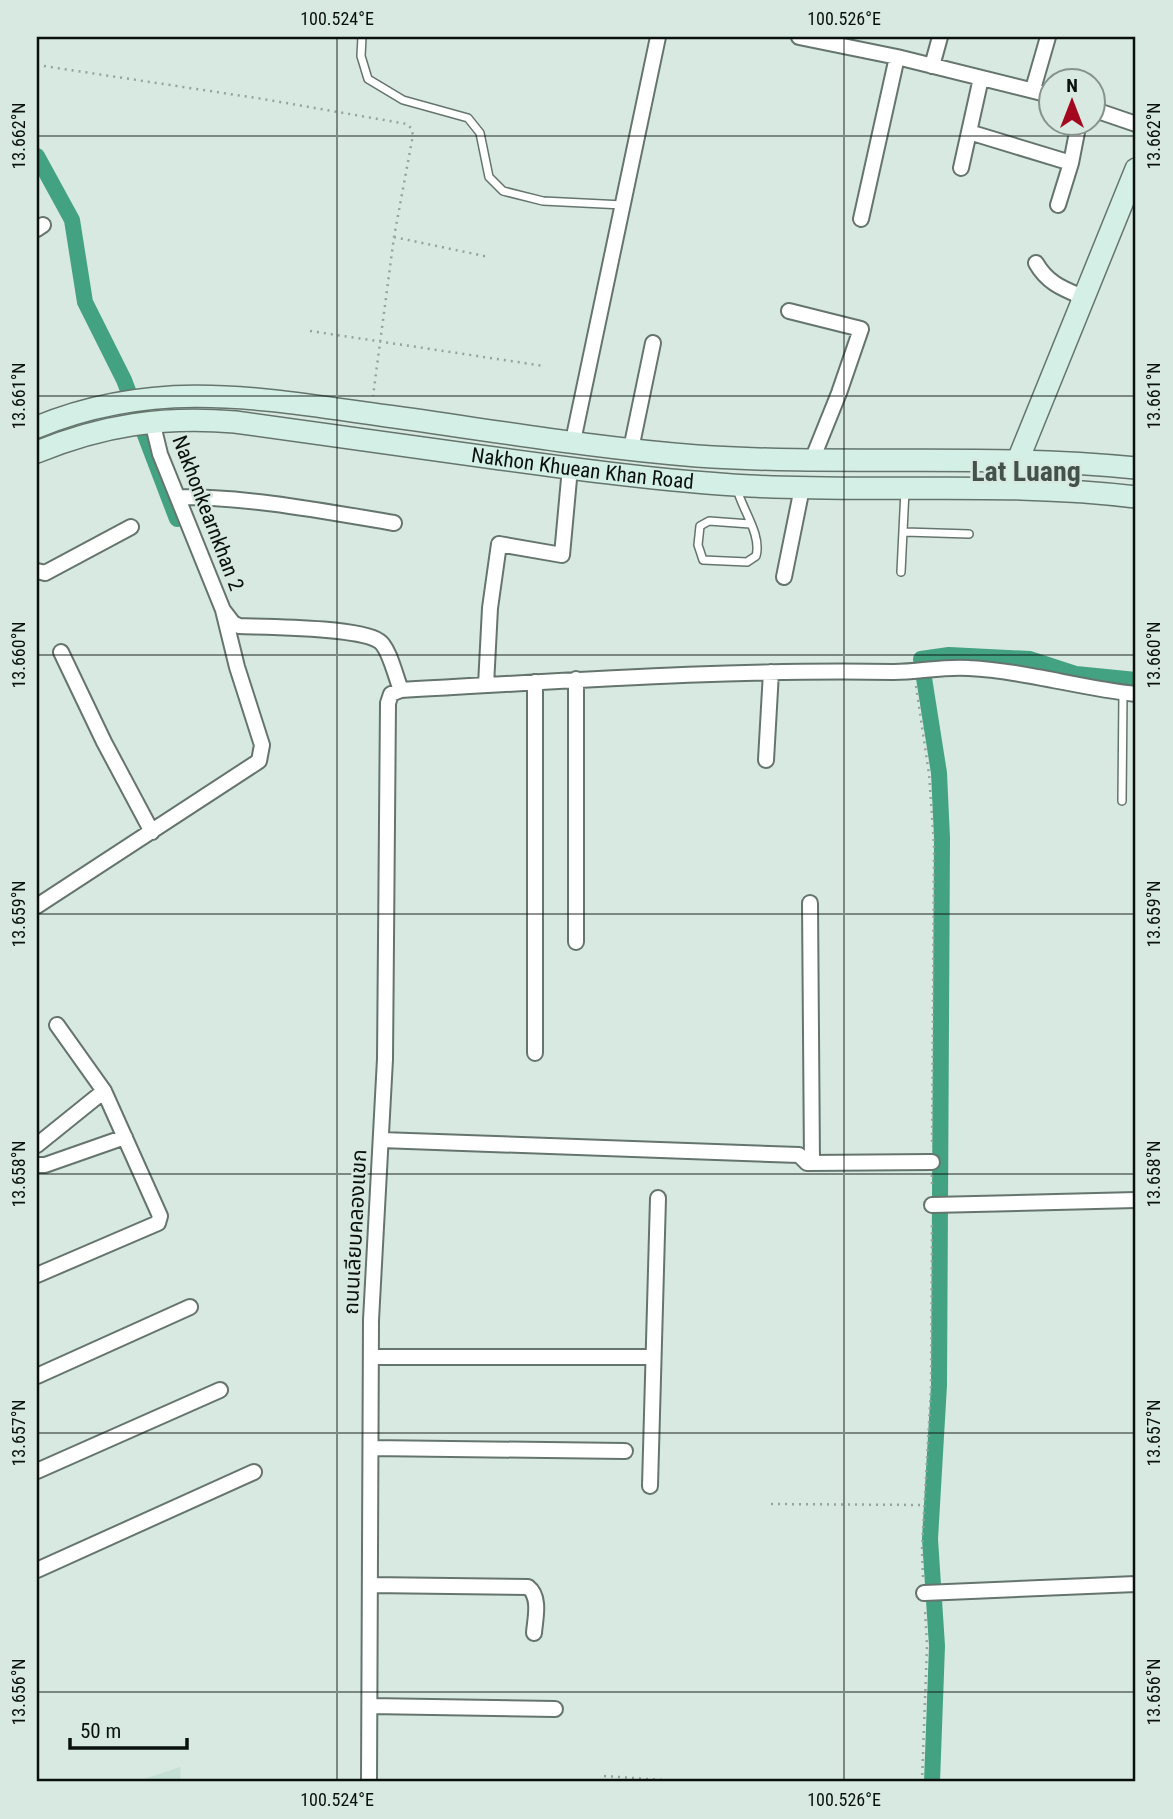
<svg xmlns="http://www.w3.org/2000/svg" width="1173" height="1819" font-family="'Roboto Condensed','Noto Sans Thai',sans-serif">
	<rect width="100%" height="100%" fill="#d7e9e1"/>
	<path fill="#c6e0d5" d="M180 1767 181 1782H135Z"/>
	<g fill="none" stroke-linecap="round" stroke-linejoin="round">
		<path stroke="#42a281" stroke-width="16" d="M37 156 72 220 85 302 124 380 177 519
			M932 1782 937 1646 930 1539 939 1385 942 838 939 773 921 659 949 655 1030 659 1076 674 1136 680"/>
		<defs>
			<path id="service" d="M362 37 361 56 368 79 403 100 468 118 480 133 489 177 503 191 543 201 623 205
				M737 489C742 509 762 535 756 556L747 562 703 560 698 545 700 526 709 521 750 524
				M905 532 969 534
				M901 572 905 490
				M1122 801 1123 693"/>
			<path id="minor" d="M799 37 897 57 1050 95
				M932 66 940 37
				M1033 89 1048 37
				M1092 109 1136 124
				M969 132 1071 163
				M961 168 981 78
				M1058 205 1071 163 1079 122
				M861 219 897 57
				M37 229 43 225
				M1036 263C1048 284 1064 289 1085 298
				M789 311 861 329 839 393 812 460
				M152 421 160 454 223 610 233 623 239 626C267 627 359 627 379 641 389 647 396 678 401 690
				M573 441 658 37
				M631 449 653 343
				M178 497C251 497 322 511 394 523
				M37 571 45 573 131 527
				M784 577 802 488
				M61 652 104 742 152 832
				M486 685 490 608 499 544 562 555 570 468
				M766 760 771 672
				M810 903 812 1163
				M37 906 259 761 262 745 237 667 223 610
				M576 942V679
				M535 1053V682
				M381 1140 799 1155 807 1163 932 1162
				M37 1145 104 1091
				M37 1165H45L125 1137
				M932 1205 1136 1200
				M37 1275 158 1223 160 1216 104 1091 57 1025
				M371 1357H653
				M37 1376 190 1307
				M371 1448 625 1451
				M37 1471 220 1390
				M650 1486 658 1198
				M37 1570 254 1472
				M370 1585 528 1587C541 1597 535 1619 534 1633
				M924 1593 1136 1584
				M370 1706 555 1709
				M369 1782 371 1320 385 1059 388 703 391 694 401 690C565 681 729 669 894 672 919 672 944 666 969 668 1025 671 1080 688 1136 694"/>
			<g id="secondary">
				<path d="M37 427C158 377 263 399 387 416 490 430 593 448 697 456 843 466 990 453 1136 468"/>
				<path id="s1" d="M37 452C103 425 163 416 235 422 319 433 403 445 487 457 574 469 662 481 750 486 879 493 1008 481 1136 497"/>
				<path d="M1016 473 1018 460 1136 169"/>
			</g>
		</defs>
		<use href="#service" stroke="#65756e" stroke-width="10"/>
		<use href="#minor" stroke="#65756e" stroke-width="18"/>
		<use href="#secondary" stroke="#65756e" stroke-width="24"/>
		<path stroke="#95a39d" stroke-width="2.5" stroke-dasharray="2 5" stroke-linecap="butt" d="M37 65 263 99 407 124 411 128 413 135 394 237 373 396
			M394 237 489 257
			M310 331 544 366
			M916 686 929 774 934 844 932 1147
			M932 1175V1189
			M771 1504 925 1505
			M923 1577 922 1549 931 1387 932 1220
			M604 1776 691 1782
			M922 1782 927 1646 925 1609"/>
		<use href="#service" stroke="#fff" stroke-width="7"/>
		<use href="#minor" stroke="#fff" stroke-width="14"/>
		<use href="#secondary" stroke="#d4f0e6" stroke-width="21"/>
	</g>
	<path fill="none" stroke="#0a100e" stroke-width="2" stroke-opacity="0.45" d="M337 37V1782M844 37V1782M37 136H1136M37 396H1136M37 655H1136M37 914H1136M37 1174H1136M37 1433H1136M37 1692H1136"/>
	<g text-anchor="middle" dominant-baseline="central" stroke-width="5" stroke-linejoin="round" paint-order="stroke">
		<g font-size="21" fill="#0a100e" stroke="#d7e9e1">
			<text stroke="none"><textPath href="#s1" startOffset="553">Nakhon Khuean Khan Road</textPath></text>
			<text transform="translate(208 513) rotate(69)">Nakhonkearnkhan 2</text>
			<text transform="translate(355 1232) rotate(-87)">ถนนเลียบคลองแขก</text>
		</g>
		<g font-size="28" font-weight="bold" fill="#43524c" stroke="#d7e9e1">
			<text x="1026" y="471">Lat Luang</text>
		</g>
	</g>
	<rect width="1173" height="1819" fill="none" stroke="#d7e9e1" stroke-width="77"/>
	<g transform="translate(1072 102)"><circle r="33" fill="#d7e9e1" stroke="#85928d" stroke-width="2"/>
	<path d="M0-5L12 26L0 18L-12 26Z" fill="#a3081e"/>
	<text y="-10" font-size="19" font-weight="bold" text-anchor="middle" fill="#0a100e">N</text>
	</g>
	<path d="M70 1738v10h117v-10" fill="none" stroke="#0a100e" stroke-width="3.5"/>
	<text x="80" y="1738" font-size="21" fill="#0a100e" stroke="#d7e9e1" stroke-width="5" paint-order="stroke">50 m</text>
	<rect x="38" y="38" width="1096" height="1742" fill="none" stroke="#0a100e" stroke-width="2.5"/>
	<g font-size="18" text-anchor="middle" fill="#0a100e">
		<text x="337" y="25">100.524°E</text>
		<text x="844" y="25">100.526°E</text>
		<text transform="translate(19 136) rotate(-90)" y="6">13.662°N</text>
		<text transform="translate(1154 136) rotate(-90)" y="6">13.662°N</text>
		<text transform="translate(19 396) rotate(-90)" y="6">13.661°N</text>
		<text transform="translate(1154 396) rotate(-90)" y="6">13.661°N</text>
		<text transform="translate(19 655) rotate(-90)" y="6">13.660°N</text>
		<text transform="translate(1154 655) rotate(-90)" y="6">13.660°N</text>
		<text transform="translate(19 914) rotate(-90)" y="6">13.659°N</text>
		<text transform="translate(1154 914) rotate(-90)" y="6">13.659°N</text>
		<text transform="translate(19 1174) rotate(-90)" y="6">13.658°N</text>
		<text transform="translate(1154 1174) rotate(-90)" y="6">13.658°N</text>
		<text transform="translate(19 1433) rotate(-90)" y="6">13.657°N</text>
		<text transform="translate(1154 1433) rotate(-90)" y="6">13.657°N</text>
		<text transform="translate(19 1692) rotate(-90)" y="6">13.656°N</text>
		<text transform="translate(1154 1692) rotate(-90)" y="6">13.656°N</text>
		<text x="337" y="1806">100.524°E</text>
		<text x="844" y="1806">100.526°E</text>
	</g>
</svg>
